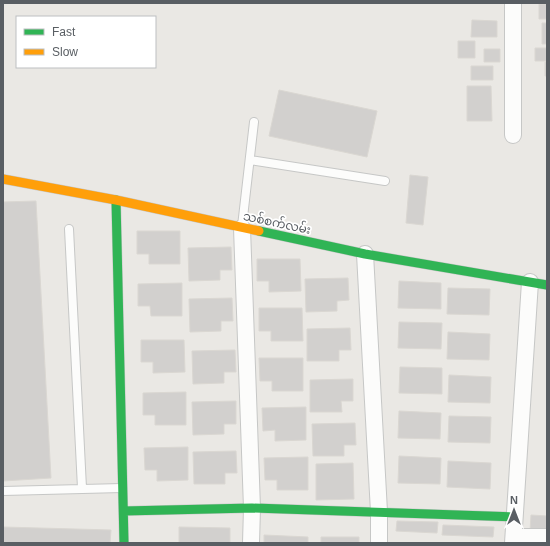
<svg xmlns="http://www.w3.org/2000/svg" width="550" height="546" font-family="Helvetica,'Noto Sans Myanmar',sans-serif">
	<rect width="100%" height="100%" fill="#eae8e4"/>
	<path fill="#d2d0ce" stroke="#dad7d2" d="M539 4H547V19H539Z
		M472 20 497 21V37H471Z
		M542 23H547V44H542Z
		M458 41H475V58H458Z
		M535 48H547V61H535Z
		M484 49H500V62H484Z
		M545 62H547V76H545Z
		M471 66H493V80H471Z
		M467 86H491L492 121H467Z
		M279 90 377 111 367 157 269 136Z
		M410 175 428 177 423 225 406 223Z
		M36 201 51 478 3 481V202Z
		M137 231H180V264H149V254H137Z
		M231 247 232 270H220V280L189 281 188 248Z
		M257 259H300L301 291 269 292V281H257Z
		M348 278 349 300 337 301V311L306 312 305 279Z
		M399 281 441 283V309L398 308Z
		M182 283V316H151L150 306H138V284Z
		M448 288 490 289 489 315 447 314Z
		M232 298 233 321H221V331L190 332 189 299Z
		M259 308H302L303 341H271V331H259Z
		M399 322 442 323 441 349 398 348Z
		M350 328 351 350H339V361H307V329Z
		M448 332 490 334 489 360 447 359Z
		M141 340H184L185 372 153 373V362H141Z
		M235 350 236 372H224V383L193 384 192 351Z
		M259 358H303V391H272V381H260Z
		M400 367 442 368V394L399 393Z
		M449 375 491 377 490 403 448 402Z
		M353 379V401H341L342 412H310V380Z
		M186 392V425H155V415H143V393Z
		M236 401V424H224V434L193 435 192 402Z
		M306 407V440L275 441V430L263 431 262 408Z
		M399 411 441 413 440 439 398 438Z
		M449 416 491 417 490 443 448 442Z
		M355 423 356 445H344V456H313L312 424Z
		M188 447V480L157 481V470H145L144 448Z
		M236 451 237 473H225V484H194L193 452Z
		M399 456 441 458 440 484 398 483Z
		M308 457V490H277V480H265L264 458Z
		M448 461 491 463 490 489 447 487Z
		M353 463 354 499 316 500V464Z
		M531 515 547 516V531H530Z
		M397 521 438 522 437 533 396 531Z
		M443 525 494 527 493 537 442 535Z
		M3 527 111 530 110 543H3Z
		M179 527 230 528V543H179Z
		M264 535 308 537V543H264Z
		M321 537H359V543H321Z"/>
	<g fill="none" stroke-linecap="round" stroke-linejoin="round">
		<defs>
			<path id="lane" d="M250 160 385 181
				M242 226 254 122
				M69 229 82 488
				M3 491 122 488"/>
			<path id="street" d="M513 3V135
				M242 228 252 508 251 543
				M365 254 379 512V543
				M514 537H547
				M513 543 530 282"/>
			<path id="fast" d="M116 200 124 543
				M259 231 365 254 547 285
				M124 511 252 508 514 517"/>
			<path id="slow" d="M3 179 116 200 259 231"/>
		</defs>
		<use href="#lane" stroke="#c6c7c6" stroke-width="10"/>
		<use href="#street" stroke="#c6c7c6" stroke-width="18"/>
		<use href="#fast" stroke="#c7c7c7" stroke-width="10"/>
		<use href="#slow" stroke="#c7c7c7" stroke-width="10"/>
		<use href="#lane" stroke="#fcfcfb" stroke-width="8"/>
		<use href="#street" stroke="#fcfcfb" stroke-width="16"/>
		<use href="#fast" stroke="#30b455" stroke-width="9"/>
		<use href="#slow" stroke="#ff9f0a" stroke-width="9"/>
	</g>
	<g text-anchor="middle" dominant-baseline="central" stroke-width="3.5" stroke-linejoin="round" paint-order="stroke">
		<g font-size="12" fill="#595e63" stroke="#fff">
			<text transform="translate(277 223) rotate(12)">သစ်စက်လမ်း</text>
		</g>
	</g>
	<rect width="550" height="546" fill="none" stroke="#595e63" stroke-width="8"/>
	<rect x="16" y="16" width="140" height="52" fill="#ffffff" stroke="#bdbfc1"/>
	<rect x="24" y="29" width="20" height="6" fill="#30b455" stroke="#bdbfc1"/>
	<text x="52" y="36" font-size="12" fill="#595e63">Fast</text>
	<rect x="24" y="49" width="20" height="6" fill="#ff9f0a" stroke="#bdbfc1"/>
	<text x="52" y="56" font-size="12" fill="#595e63">Slow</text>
	<g transform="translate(514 510)" stroke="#ffffff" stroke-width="3" paint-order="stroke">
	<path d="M0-3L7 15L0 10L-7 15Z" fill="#595e63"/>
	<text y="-6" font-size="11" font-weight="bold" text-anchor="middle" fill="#595e63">N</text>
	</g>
</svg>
